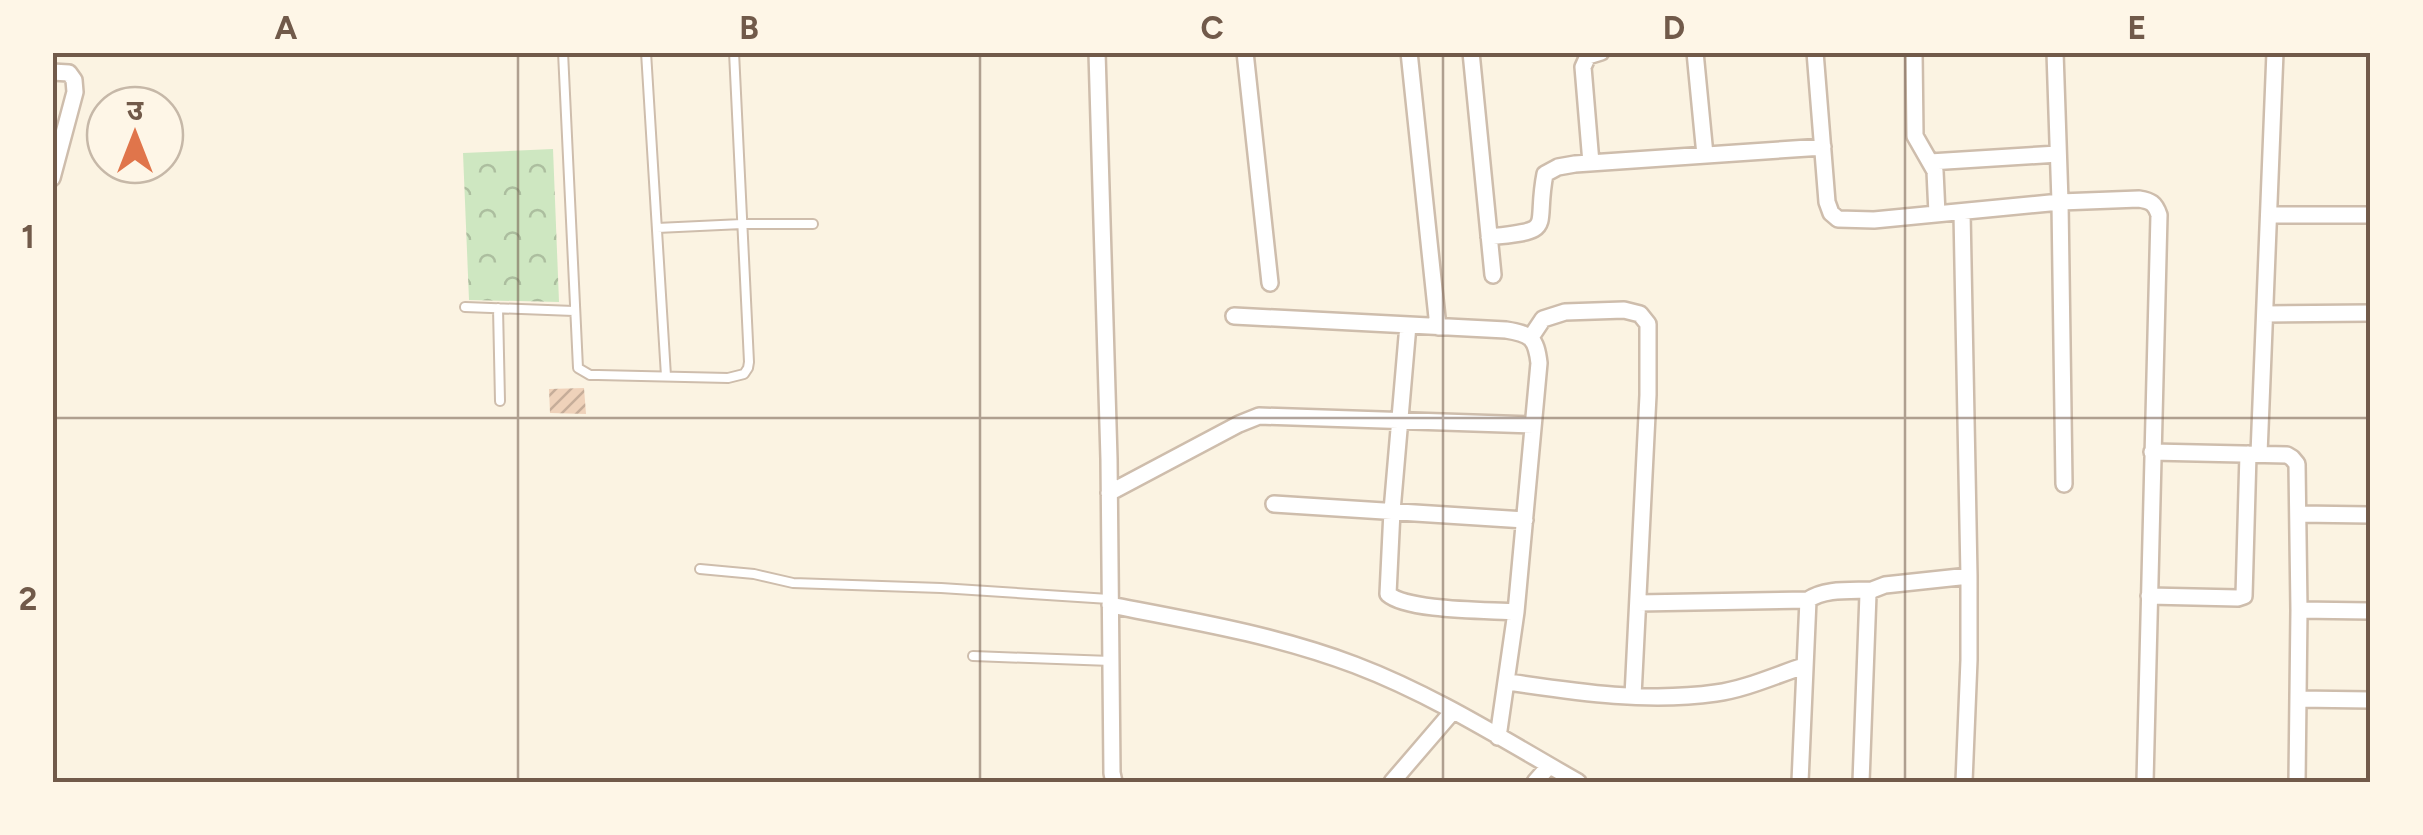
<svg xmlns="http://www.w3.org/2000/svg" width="2423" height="835" font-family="Figtree,'Noto Sans Devanagari',sans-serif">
	<defs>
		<pattern id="park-crowns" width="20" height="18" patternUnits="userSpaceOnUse" patternTransform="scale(2.5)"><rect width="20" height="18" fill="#cee7c1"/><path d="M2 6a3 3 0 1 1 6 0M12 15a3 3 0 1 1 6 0" fill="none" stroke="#acbe9f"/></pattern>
		<pattern id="building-hatch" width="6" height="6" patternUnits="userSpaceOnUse" patternTransform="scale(2.5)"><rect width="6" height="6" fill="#efd2ba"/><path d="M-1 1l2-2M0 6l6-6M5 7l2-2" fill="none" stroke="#c6ad99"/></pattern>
	</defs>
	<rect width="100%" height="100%" fill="#fbf3e2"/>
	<path fill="url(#park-crowns)" d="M553 149 559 302 469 300 463 153Z"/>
	<path fill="url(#building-hatch)" d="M584 388 586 414 550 413 549 389Z"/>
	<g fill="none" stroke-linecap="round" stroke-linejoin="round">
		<defs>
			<path id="service" d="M563 52 578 368 590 375H598L728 378 744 374 748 368 749 362 734 52
				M646 52 666 376
				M657 228 742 224H813
				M465 307 574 311
				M498 308 500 401
				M700 569 754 574 793 583 941 588 1109 599
				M973 656 1111 661"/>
			<path id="minor" d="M1097 52 1109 459 1112 773 1114 782
				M1245 52 1270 283
				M1409 52 1438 327
				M1471 52 1493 275
				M1695 52 1705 155
				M1815 52 1827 202 1831 213 1838 219 1874 220 2060 202 2139 199C2151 201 2155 203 2159 215L2145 782
				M1914 52 1915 136 1935 171 1937 214
				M2055 52 2060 202 2064 484
				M52 72 69 73 74 80 75 92 52 178
				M1930 162 2058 154
				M1591 163 1583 67 1588 56 1601 52
				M1962 212 1969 576V660L1964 782
				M2269 215H2370
				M1489 237C1558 230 1534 230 1545 174L1558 167 1575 164 1823 147
				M2265 314 2370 313
				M1234 316 1506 330C1531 334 1536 338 1539 363L1516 612 1498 737
				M1408 325 1392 511 1388 594C1407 611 1488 610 1516 612
				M1531 337 1543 319 1565 312 1624 310 1640 314 1648 324V395L1633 696
				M2152 452 2287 455 2292 458 2297 464 2299 610 2297 782
				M2259 454 2275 52
				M1109 493 1239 424 1259 416 1533 425
				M1274 504 1525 520
				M2299 514 2370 515
				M2149 596 2238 598 2244 596 2248 454
				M1638 603 1808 600
				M1110 605C1193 621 1276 635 1355 665 1434 695 1506 741 1578 782
				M2299 610 2370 611
				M1508 682C1576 692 1647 703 1716 693 1746 689 1776 675 1804 666
				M2298 699 2370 700
				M1392 782 1453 711
				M1535 782 1549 766
				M1800 782 1808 600C1825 588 1852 591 1872 590
				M1861 782 1868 594 1872 590 1885 585 1969 576"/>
		</defs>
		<use href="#service" stroke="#cebdac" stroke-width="12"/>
		<use href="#minor" stroke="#cebdac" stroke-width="20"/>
		<use href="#service" stroke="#fff" stroke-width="8"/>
		<use href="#minor" stroke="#fff" stroke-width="15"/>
	</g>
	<path fill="none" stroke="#715a4a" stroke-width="2.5" stroke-opacity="0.55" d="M518 52V782M980 52V782M1443 52V782M1905 52V782M52 418H2370"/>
	<rect width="2423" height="835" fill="none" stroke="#fef6e7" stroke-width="110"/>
	<g transform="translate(135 135)"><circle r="48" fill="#fef6e7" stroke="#c6b8a8" stroke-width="2.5"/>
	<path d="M0-8L18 38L0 25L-18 38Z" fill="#e0754b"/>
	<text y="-15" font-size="28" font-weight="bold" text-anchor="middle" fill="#715a4a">उ</text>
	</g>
	<rect x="55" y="55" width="2313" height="725" fill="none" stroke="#715a4a" stroke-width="4"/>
	<g font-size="32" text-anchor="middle" font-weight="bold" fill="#715a4a">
		<text x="286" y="39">A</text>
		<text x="749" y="39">B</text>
		<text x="1212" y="39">C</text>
		<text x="1674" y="39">D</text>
		<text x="2137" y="39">E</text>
		<text x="28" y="248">1</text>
		<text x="28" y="610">2</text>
	</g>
</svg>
